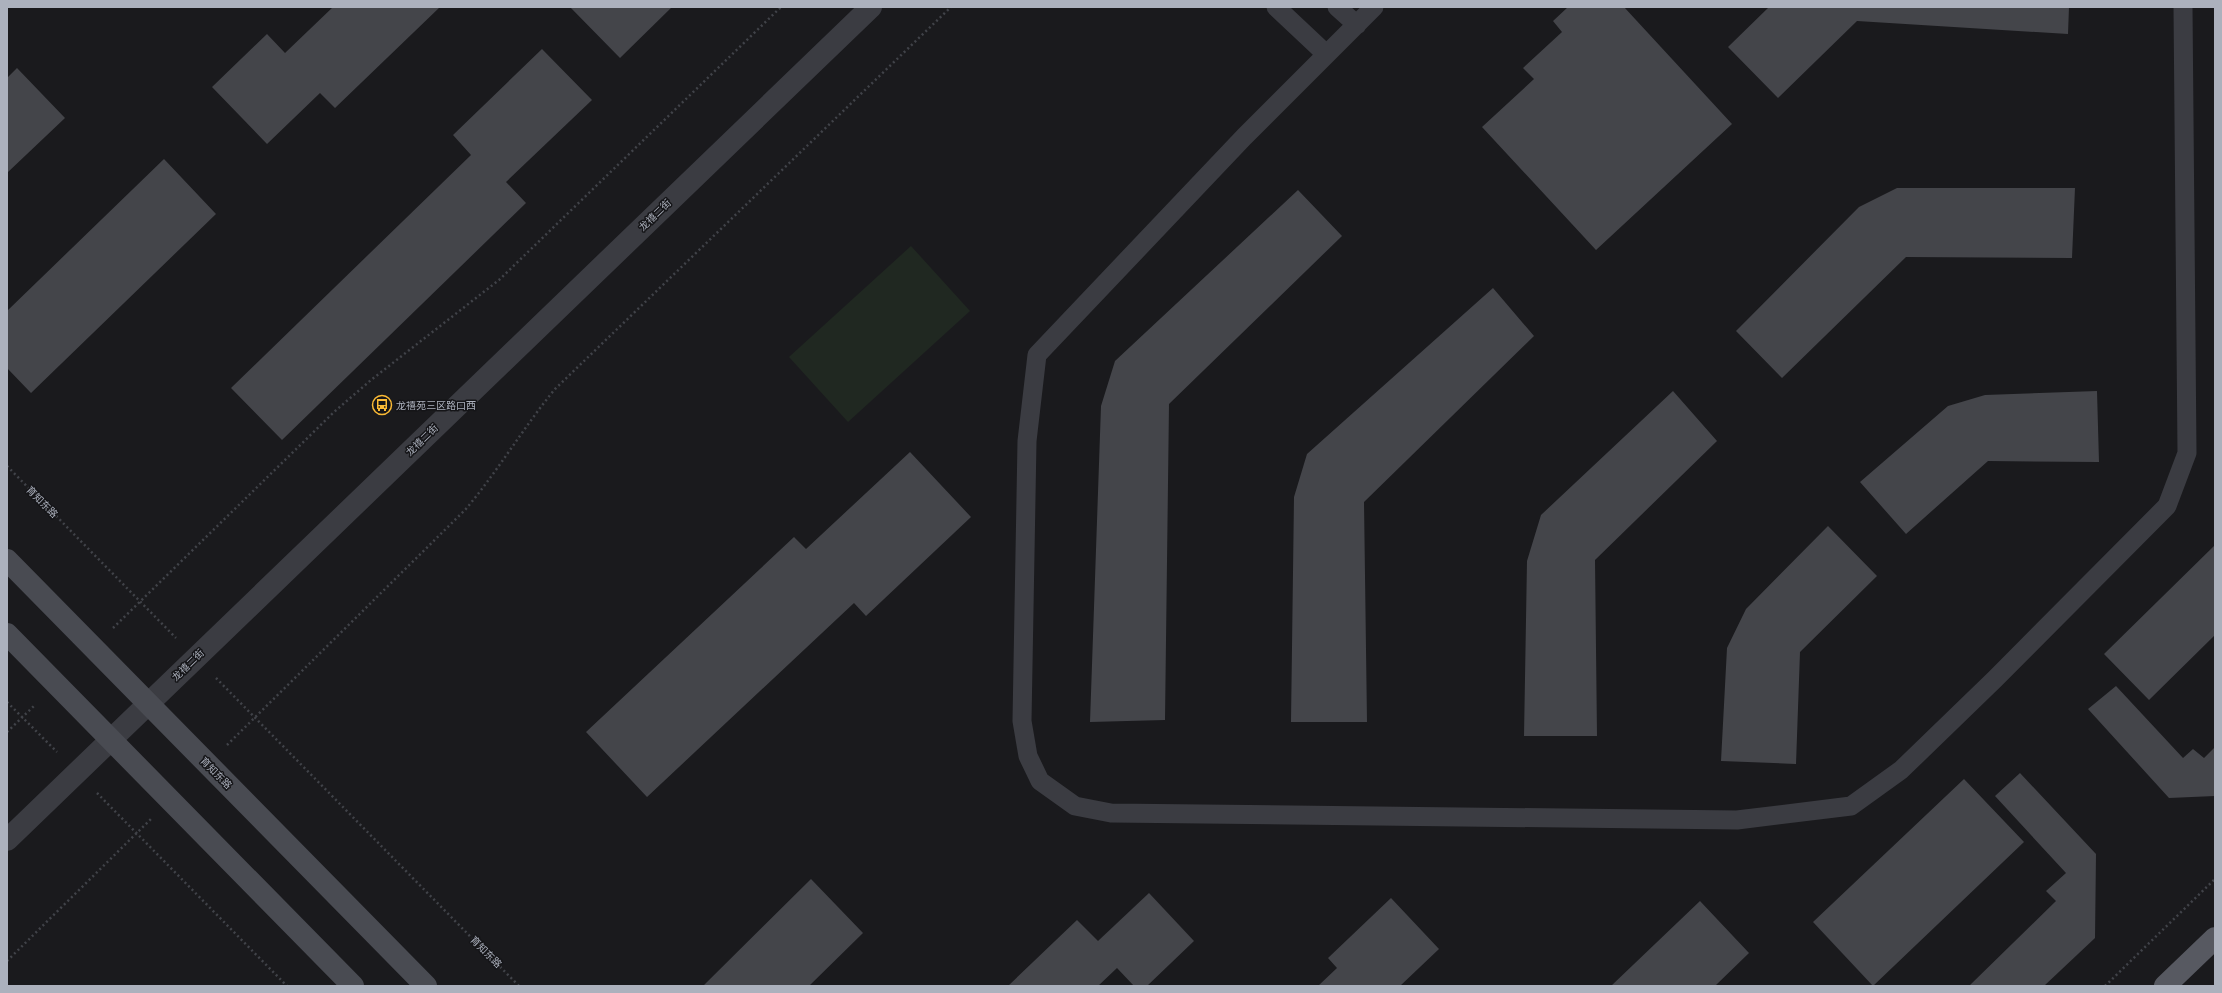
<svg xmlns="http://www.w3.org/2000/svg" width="2222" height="993" font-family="'DejaVu Sans','Noto Sans SC',sans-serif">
	<rect width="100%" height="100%" fill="#1a1a1d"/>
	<path fill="#202821" d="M911 246 970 311 848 422 789 357Z"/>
	<path fill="#44454a" d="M333 7H440L335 108 320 93 267 144 212 87 267 34 285 53Z
		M570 7H672L620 58Z
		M1568 7H1624L1732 124 1596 250 1482 127 1534 79 1523 68 1562 32 1553 21Z
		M1769 7H2069L2068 34 1857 21 1778 98 1728 47Z
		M542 49 592 100 506 182 526 203 282 440 231 388 471 155 453 135Z
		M17 68 65 118 7 173V78Z
		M164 159 216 214 31 393 7 368V311Z
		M1897 188H2075L2072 258 1906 257 1782 378 1736 331 1859 207Z
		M1298 190 1342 236 1169 404 1165 720 1090 722 1101 406 1115 361Z
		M1493 288 1534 336 1364 502 1367 722H1291L1294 497 1307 454Z
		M1673 391 1717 441 1595 560 1597 736H1524L1527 561 1541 515Z
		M2097 391 2099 462 1988 461 1906 534 1860 482 1948 406 1985 395Z
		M910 452 971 517 866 616 854 603 647 797 586 732 794 537 806 549Z
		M1828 526 1877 576 1800 652 1796 764 1721 761 1727 648 1746 609Z
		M2215 545V635L2149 700 2104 654Z
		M2116 686 2183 758 2193 749 2204 758 2215 747V796L2169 798 2088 709Z
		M2020 773 2096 854 2095 938 2044 986H1969L2056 901 2046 891 2066 873 1995 796Z
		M1964 779 2024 842 1873 986 1813 922Z
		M811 879 863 933 809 986H703Z
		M1149 893 1194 941 1147 986H1134L1117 968 1098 986H1008L1077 920 1098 941Z
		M1391 898 1439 949 1400 986H1318L1337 968 1328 958Z
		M1700 901 1749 953 1715 986H1611Z"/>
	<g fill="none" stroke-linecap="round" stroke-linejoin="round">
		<path stroke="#414349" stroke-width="2.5" stroke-dasharray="2 3" stroke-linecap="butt" d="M7 466 176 638
			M113 628 334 412 371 380 499 280 781 7
			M216 678 519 986
			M7 702 57 752
			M7 732 35 705
			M227 745 465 510C498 471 523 428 555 389L951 7
			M97 793 287 986
			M7 961 151 819
			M2105 986 2215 879"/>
		<path stroke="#3b3c42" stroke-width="19" d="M1276 7 1326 54
			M1337 7 1357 25
			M1374 7 1244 137 1037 355 1027 441 1022 721 1028 756 1040 781 1075 806 1111 813 1737 820 1851 806 1901 770 1995 679 2167 506 2187 453 2183 7"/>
		<path stroke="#3b3c42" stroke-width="22" d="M7 840 871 7"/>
		<path stroke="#494b52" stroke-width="22" d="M7 560 426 986
			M7 634 353 986"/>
		<path stroke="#575961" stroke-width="22" d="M2165 986 2215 938"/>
	</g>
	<defs>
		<symbol id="bus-ring" viewBox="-11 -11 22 22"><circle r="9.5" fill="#151518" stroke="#faba35" stroke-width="1.5"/><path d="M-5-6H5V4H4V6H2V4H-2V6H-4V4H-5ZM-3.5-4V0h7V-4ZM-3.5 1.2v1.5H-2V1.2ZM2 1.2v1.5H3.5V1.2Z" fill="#faba35"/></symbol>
	</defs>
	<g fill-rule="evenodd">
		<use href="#bus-ring" x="371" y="394" width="22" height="22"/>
	</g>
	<g text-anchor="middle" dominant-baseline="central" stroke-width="3" stroke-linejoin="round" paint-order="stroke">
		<g font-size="10" fill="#acb1bd" stroke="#151518">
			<text transform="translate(655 215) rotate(-44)">龙禧二街</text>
			<text transform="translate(422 440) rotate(-44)">龙禧二街</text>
			<text transform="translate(42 502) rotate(45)">育知东路</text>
			<text transform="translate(188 665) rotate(-44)">龙禧二街</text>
			<text transform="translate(216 773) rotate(45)">育知东路</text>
			<text transform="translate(486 952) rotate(45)">育知东路</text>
		</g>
		<g font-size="10" fill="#acb1bd" stroke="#151518" text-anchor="start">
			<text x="396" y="405">龙禧苑三区路口西</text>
		</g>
	</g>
	<rect width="2222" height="993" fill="none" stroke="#acb1bd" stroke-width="16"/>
</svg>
